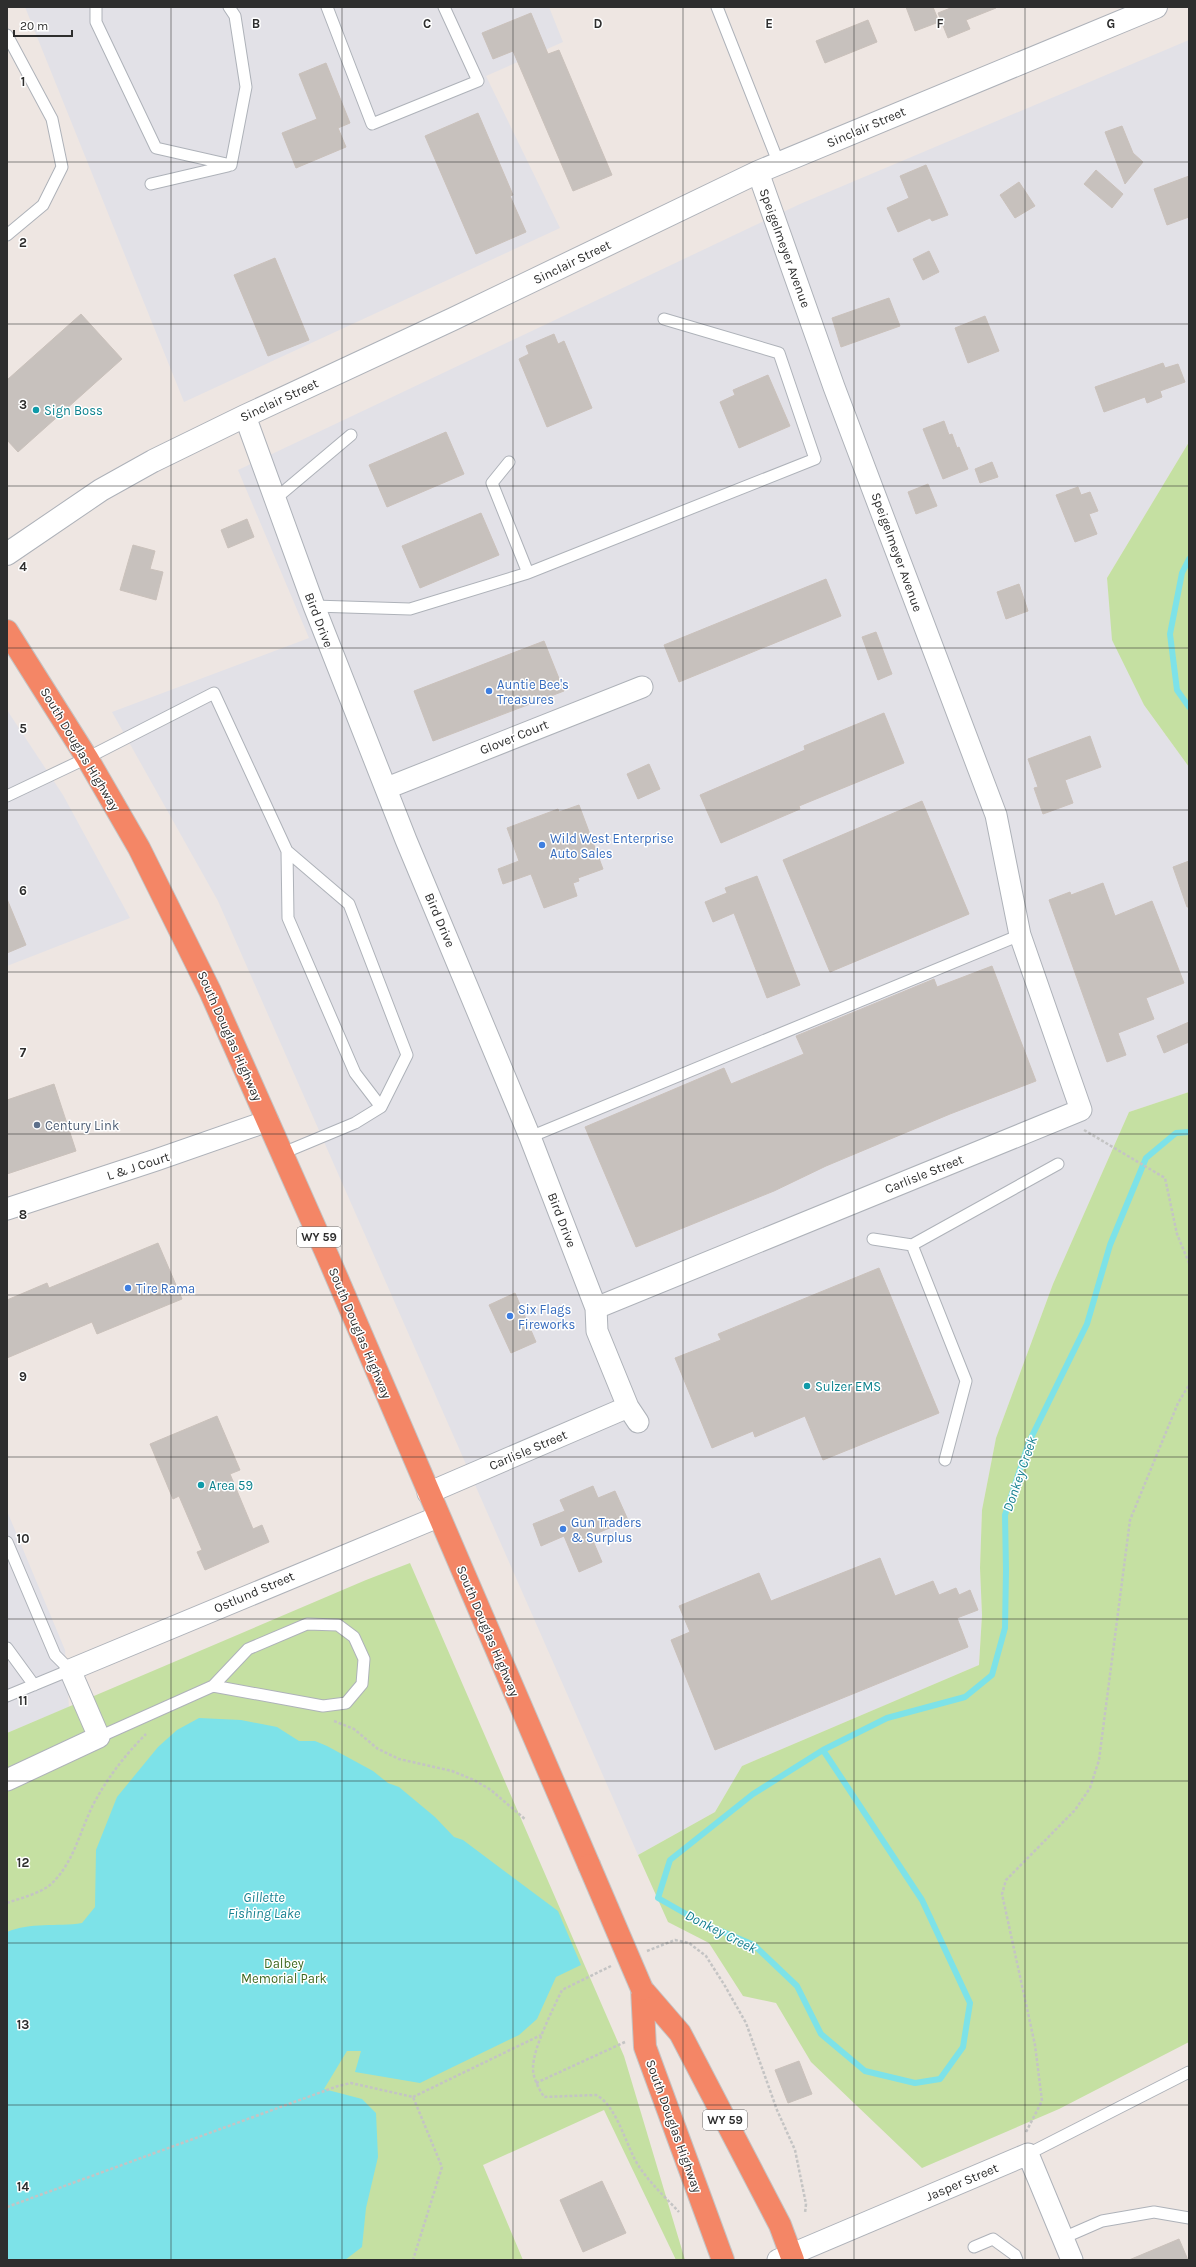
<svg xmlns="http://www.w3.org/2000/svg" width="1196" height="2267" font-family="Karla,sans-serif">
	<rect width="100%" height="100%" fill="#eee6e2"/>
	<path fill="#e2e1e7" d="M25 7H549L563 42 486 76 560 228 184 402Z
		M1189 40V442L1107 578 1113 640 1144 705 1189 767V1092L1129 1112 1053 1284 996 1438 982 1510 980 1568 982 1615 979 1665 742 1766 715 1812 638 1855 218 901 112 712 309 638 238 470 800 204Z
		M7 710 63 795 130 918 7 966Z
		M7 1511 65 1650 69 1707 7 1733Z"/>
	<path fill="#c5e0a2" d="M1189 442V767L1144 705 1112 640 1107 578Z
		M1189 1092V2042L1059 2109 922 2168 811 2062 776 2003 743 1996 709 1943 668 1922 638 1855 715 1812 742 1766 979 1665 982 1615 980 1568 982 1510 996 1438 1053 1284 1129 1112Z
		M410 1563 624 2056 685 2260H676L604 2110 483 2165 523 2260H7V1733L366 1580Z"/>
	<path fill="#7de2e8" d="M199 1718 241 1720 277 1727 299 1741H315L327 1746 373 1771 388 1783 399 1787 435 1817 454 1837 463 1840 558 1911 581 1965 556 1977 537 2019 519 2035 420 2083 355 2072 361 2051H347L324 2089 362 2099 376 2113 378 2157 366 2208 362 2247 345 2260H7V1932C30 1922 57 1927 82 1923L95 1907 96 1850 117 1797 158 1747 177 1730Z"/>
	<g fill="none" stroke-linecap="round" stroke-linejoin="round">
		<path stroke="#7de2e8" stroke-width="6" d="M1189 559 1182 573 1170 634 1177 690 1189 707
			M823 1750 922 1900 970 2003 963 2047 940 2079 915 2083 865 2071 821 2034 797 1986 754 1945 702 1923 658 1898 670 1860 753 1794 823 1750 887 1718 965 1697 992 1675 1005 1628 1006 1570 1005 1515 1029 1442 1087 1324 1110 1245 1146 1158 1176 1133 1189 1132"/>
	</g>
	<path fill="#c7c1bd" stroke="#cac1bb" d="M906 7H933L939 22 915 31Z
		M953 7H996V8L966 20 970 29 948 38 938 13Z
		M531 13 548 54 559 50 612 175 573 191 513 51 493 59 482 33Z
		M868 20 877 42 825 63 816 41Z
		M326 63 350 123 338 128 346 147 296 168 282 133 317 119 299 74Z
		M478 113 513 195 510 196 526 232 476 254 425 136Z
		M1122 126 1133 153 1143 162 1125 184 1105 132Z
		M926 165 948 215 932 221 930 218 898 232 887 208 909 198 900 176Z
		M1096 170 1123 194 1112 208 1084 184Z
		M1189 176V217L1167 225 1154 189Z
		M1019 182 1035 206 1015 218 1000 195Z
		M929 251 939 272 923 280 913 259Z
		M275 258 309 340 268 356 234 275Z
		M889 298 900 326 841 347 832 318Z
		M81 314 122 359 18 452 7 440V380Z
		M985 316 999 351 968 363 955 328Z
		M554 334 558 344 564 341 592 408 547 427 519 359 529 354 526 346Z
		M1163 363 1165 368 1178 364 1185 382 1160 391 1162 397 1147 403 1145 397 1104 412 1095 387Z
		M768 375 790 426 739 448 720 402 735 395 733 390Z
		M944 421 949 435 952 434 957 448 959 447 968 469 943 479 923 429Z
		M446 432 464 474 387 507 369 465Z
		M992 462 998 477 980 483 975 469Z
		M928 484 937 506 916 514 908 492Z
		M1078 487 1081 495 1090 492 1098 511 1089 514 1097 534 1075 542 1056 495Z
		M481 513 499 555 420 588 402 546Z
		M247 519 254 537 228 548 221 530Z
		M133 545 155 551 150 569 163 572 156 600 120 590Z
		M826 579 841 616 679 682 664 645Z
		M1019 584 1028 611 1006 619 997 592Z
		M876 632 892 674 878 680 862 637Z
		M544 641 564 691 433 741 414 691Z
		M884 713 904 763 799 806 800 809 721 843 700 795 805 750 804 746Z
		M1090 736 1101 767 1065 780 1073 803 1043 814 1034 788 1038 787 1028 759Z
		M649 764 660 789 638 799 627 774Z
		M922 801 969 914 830 972 783 860Z
		M579 805 603 869 578 878 579 881 573 883 577 896 544 908 531 874 503 884 498 869 519 861 507 828 558 809 559 812Z
		M1189 861V907H1187L1173 867Z
		M757 876 800 985 767 998 734 913 713 922 705 902 727 893 725 888Z
		M1103 883 1115 916 1152 901 1184 983 1146 998 1154 1019 1118 1033 1126 1055 1107 1062 1049 900 1070 892 1071 895Z
		M7 899 26 945 7 953Z
		M992 966 1036 1081 950 1114 826 1166 774 1191 636 1247 585 1127 724 1068 731 1084 804 1054 796 1036 934 979 937 987Z
		M1189 1022V1042L1164 1053 1157 1036Z
		M54 1084 76 1151 7 1174V1100Z
		M158 1243 182 1299 97 1334 92 1322 7 1358V1300L47 1283 49 1288Z
		M879 1268 939 1413 823 1460 805 1416 755 1437 753 1431 712 1448 675 1358 721 1340 718 1334Z
		M515 1293 536 1342 511 1353 489 1305Z
		M217 1416 240 1470 230 1474 253 1529 262 1525 269 1542 205 1570 197 1552 202 1550 179 1496 173 1499 150 1444Z
		M593 1486 598 1498 615 1491 628 1520 591 1536 602 1562 579 1572 564 1536 541 1546 533 1524 565 1511 560 1500Z
		M880 1558 895 1596 933 1581 939 1595 956 1588 959 1595 970 1590 978 1610 957 1618 968 1647 715 1750 671 1640 690 1632 679 1606 759 1573 771 1601Z
		M799 2061 812 2094 788 2103 775 2070Z
		M602 2181 626 2233 583 2252 560 2200Z
		M1179 2239 1188 2260H1129Z"/>
	<g fill="none" stroke-linecap="round" stroke-linejoin="round">
		<defs>
			<path id="lane" d="M96 7V22L156 148 231 165 246 87 235 16 229 7
				M327 7 372 124 478 81 444 7
				M717 7 779 164
				M7 35 52 119 62 167 43 205 7 235
				M151 184 228 166
				M509 462 492 483 528 573
				M275 499 351 435
				M314 606 410 609 528 573 815 459 779 353 664 319
				M7 796 87 758 214 693 287 851 349 904 407 1055 381 1107 355 1123 283 1153
				M287 851 288 918 355 1073 381 1107
				M530 1137 1020 935
				M873 1239 912 1245 966 1381 945 1460
				M912 1245 1058 1164
				M7 1542 55 1655 70 1670 7 1696
				M7 1648 34 1685
				M99 1737 213 1686 248 1649 307 1624 338 1625 354 1637 364 1659 362 1684 346 1703 323 1706 213 1686
				M1028 2154 1189 2072
				M1063 2238 1102 2221 1154 2212 1189 2218
				M974 2247 993 2239 1015 2255 1017 2260"/>
			<path id="street" d="M245 416 314 606 406 840 530 1137 596 1308 597 1331 628 1407 638 1422
				M387 788 642 687
				M7 1209 156 1160 268 1121
				M596 1308 1081 1110 1020 935 996 815 834 387 758 172
				M428 1493 628 1407
				M7 1780 99 1737 70 1670 438 1517
				M778 2260 1028 2154 1072 2260"/>
			<path id="secondary" d="M7 554 101 490 153 461 245 416 453 319 758 172 1156 7"/>
			<path id="highway" d="M7 631 87 758 139 848 210 991 328 1257 589 1865
				M642 1989 680 2033 780 2225 793 2260
				M642 1989 645 2047 723 2260"/>
		</defs>
		<use href="#lane" stroke="#aeb2b9" stroke-width="13"/>
		<use href="#street" stroke="#aeb2b9" stroke-width="23"/>
		<use href="#secondary" stroke="#aeb2b9" stroke-width="24"/>
		<use href="#highway" stroke="#c4c4c4" stroke-width="24"/>
		<path stroke="#c4c4c4" stroke-width="2.5" stroke-dasharray="3 2" stroke-linecap="butt" d="M1084 1130 1165 1178 1177 1234 1189 1263
			M334 1721 354 1729 378 1749 399 1759 452 1771 474 1780 491 1790 526 1820
			M7 1903C23 1897 45 1893 56 1879 75 1858 81 1828 94 1803 108 1777 125 1755 146 1734
			M647 1951 675 1940 689 1943 706 1956 725 1986 746 2023 777 2110 795 2150 806 2204 805 2213
			M611 1966 562 1990C553 2009 533 2048 533 2068 533 2078 539 2089 544 2097L596 2095C618 2106 626 2148 640 2168 651 2184 666 2198 679 2212
			M536 2083 625 2042
			M413 2097 541 2035
			M1026 2132 1042 2101 1035 2045 1002 1894 1006 1880 1075 1810 1090 1788 1099 1760 1130 1520 1178 1403 1189 1385
			M7 2207 338 2086 351 2083 413 2097 442 2167 413 2260"/>
		<use href="#lane" stroke="#fff" stroke-width="11"/>
		<use href="#street" stroke="#fff" stroke-width="21"/>
		<use href="#secondary" stroke="#fff" stroke-width="22"/>
		<use href="#highway" stroke="#f48666" stroke-width="22"/>
		<defs>
			<path id="highway-bridge" d="M589 1865 642 1989"/>
		</defs>
		<use href="#highway-bridge" stroke="#c4c4c4" stroke-width="24" stroke-linecap="butt"/>
		<use href="#highway-bridge" stroke="#f48666" stroke-width="22"/>
	</g>
	<path fill="none" stroke="#2e2e2e" stroke-width="1" stroke-opacity="0.55" d="M171 7V2260M342 7V2260M513 7V2260M683 7V2260M854 7V2260M1025 7V2260M7 162H1189M7 324H1189M7 486H1189M7 648H1189M7 810H1189M7 972H1189M7 1134H1189M7 1295H1189M7 1457H1189M7 1619H1189M7 1781H1189M7 1943H1189M7 2105H1189"/>
	<g fill="#0f9aa8" stroke="#fff" stroke-width="1.5">
		<circle cx="36" cy="410" r="4"/>
		<circle cx="807" cy="1386" r="4"/>
		<circle cx="201" cy="1485" r="4"/>
	</g>
	<g fill="#3f7fe0" stroke="#fff" stroke-width="1.5">
		<circle cx="489" cy="691" r="4"/>
		<circle cx="542" cy="845" r="4"/>
		<circle cx="128" cy="1288" r="4"/>
		<circle cx="510" cy="1316" r="4"/>
		<circle cx="563" cy="1529" r="4"/>
	</g>
	<circle fill="#5c6f8a" stroke="#fff" stroke-width="1.5" cx="37" cy="1125" r="4"/>
	<g text-anchor="middle" dominant-baseline="central" stroke-width="3" stroke-linejoin="round" paint-order="stroke">
		<g fill="#fff" stroke="#6d6d6d" stroke-width="1">
			<rect x="297" y="1227" width="44" height="20" rx="3"/>
			<rect x="703" y="2110" width="44" height="20" rx="3"/>
		</g>
		<g font-size="12" font-weight="bold" fill="#2e2e2e">
			<text x="319" y="1237">WY 59</text>
			<text x="725" y="2120">WY 59</text>
		</g>
		<g font-size="13" fill="#2e2e2e" stroke="#fff">
			<text transform="translate(866 127) rotate(-23)">Sinclair Street</text>
			<text transform="translate(785 248) rotate(70)">Speigelmeyer Avenue</text>
			<text transform="translate(572 262) rotate(-26)">Sinclair Street</text>
			<text transform="translate(279 400) rotate(-25)">Sinclair Street</text>
			<text transform="translate(897 552) rotate(70)">Speigelmeyer Avenue</text>
			<text transform="translate(319 620) rotate(69)">Bird Drive</text>
			<text transform="translate(514 737) rotate(-22)">Glover Court</text>
			<text transform="translate(80 749) rotate(59)">South Douglas Highway</text>
			<text transform="translate(440 920) rotate(67)">Bird Drive</text>
			<text transform="translate(230 1036) rotate(66)">South Douglas Highway</text>
			<text transform="translate(138 1166) rotate(-18)">L &amp; J Court</text>
			<text transform="translate(924 1174) rotate(-22)">Carlisle Street</text>
			<text transform="translate(562 1220) rotate(69)">Bird Drive</text>
			<text transform="translate(360 1333) rotate(67)">South Douglas Highway</text>
			<text transform="translate(528 1450) rotate(-23)">Carlisle Street</text>
			<text transform="translate(254 1592) rotate(-23)">Ostlund Street</text>
			<text transform="translate(488 1631) rotate(67)">South Douglas Highway</text>
			<text transform="translate(674 2126) rotate(70)">South Douglas Highway</text>
			<text transform="translate(962 2182) rotate(-23)">Jasper Street</text>
		</g>
		<g font-size="13" fill="#0d838f" stroke="#fff" text-anchor="start">
			<text x="44" y="410">Sign Boss</text>
			<text x="815" y="1386">Sulzer EMS</text>
			<text x="209" y="1485">Area 59</text>
		</g>
		<g font-size="13" fill="#366cbe" stroke="#fff" text-anchor="start">
			<text x="497" y="684">Auntie Bee's<tspan x="497" dy="15">Treasures</tspan></text>
			<text x="550" y="838">Wild West Enterprise<tspan x="550" dy="15">Auto Sales</tspan></text>
			<text x="136" y="1288">Tire Rama</text>
			<text x="518" y="1309">Six Flags<tspan x="518" dy="15">Fireworks</tspan></text>
			<text x="571" y="1522">Gun Traders<tspan x="571" dy="15">&amp; Surplus</tspan></text>
		</g>
		<g font-size="13" fill="#4e5e75" stroke="#fff" text-anchor="start">
			<text x="45" y="1125">Century Link</text>
		</g>
		<g font-size="13" fill="#3f6820" stroke="#fff">
			<text x="284" y="1963">Dalbey<tspan x="284" dy="15">Memorial Park</tspan></text>
		</g>
		<g font-size="14" font-style="italic" fill="#178291" stroke="#fff">
			<text transform="translate(1020 1474) rotate(-71)">Donkey Creek</text>
			<text x="264" y="1897">Gillette<tspan x="264" dy="16">Fishing Lake</tspan></text>
			<text transform="translate(721 1932) rotate(27)">Donkey Creek</text>
		</g>
	</g>
	<g font-size="13" text-anchor="middle" font-weight="bold" fill="#2e2e2e" stroke="#fff" stroke-width="3" stroke-linejoin="round" paint-order="stroke">
		<text x="256" y="28">B</text>
		<text x="427" y="28">C</text>
		<text x="598" y="28">D</text>
		<text x="769" y="28">E</text>
		<text x="940" y="28">F</text>
		<text x="1111" y="28">G</text>
		<text x="23" y="86">1</text>
		<text x="23" y="247">2</text>
		<text x="23" y="409">3</text>
		<text x="23" y="571">4</text>
		<text x="23" y="733">5</text>
		<text x="23" y="895">6</text>
		<text x="23" y="1057">7</text>
		<text x="23" y="1219">8</text>
		<text x="23" y="1381">9</text>
		<text x="23" y="1543">10</text>
		<text x="23" y="1705">11</text>
		<text x="23" y="1867">12</text>
		<text x="23" y="2029">13</text>
		<text x="23" y="2191">14</text>
	</g>
	<rect width="1196" height="2267" fill="none" stroke="#2e2e2e" stroke-width="16"/>
	<path d="M14 30v6h58v-6" fill="none" stroke="#2e2e2e" stroke-width="2"/>
	<text x="20" y="30" font-size="12" fill="#2e2e2e" stroke="#ffffff" stroke-width="3" paint-order="stroke">20 m</text>
</svg>
